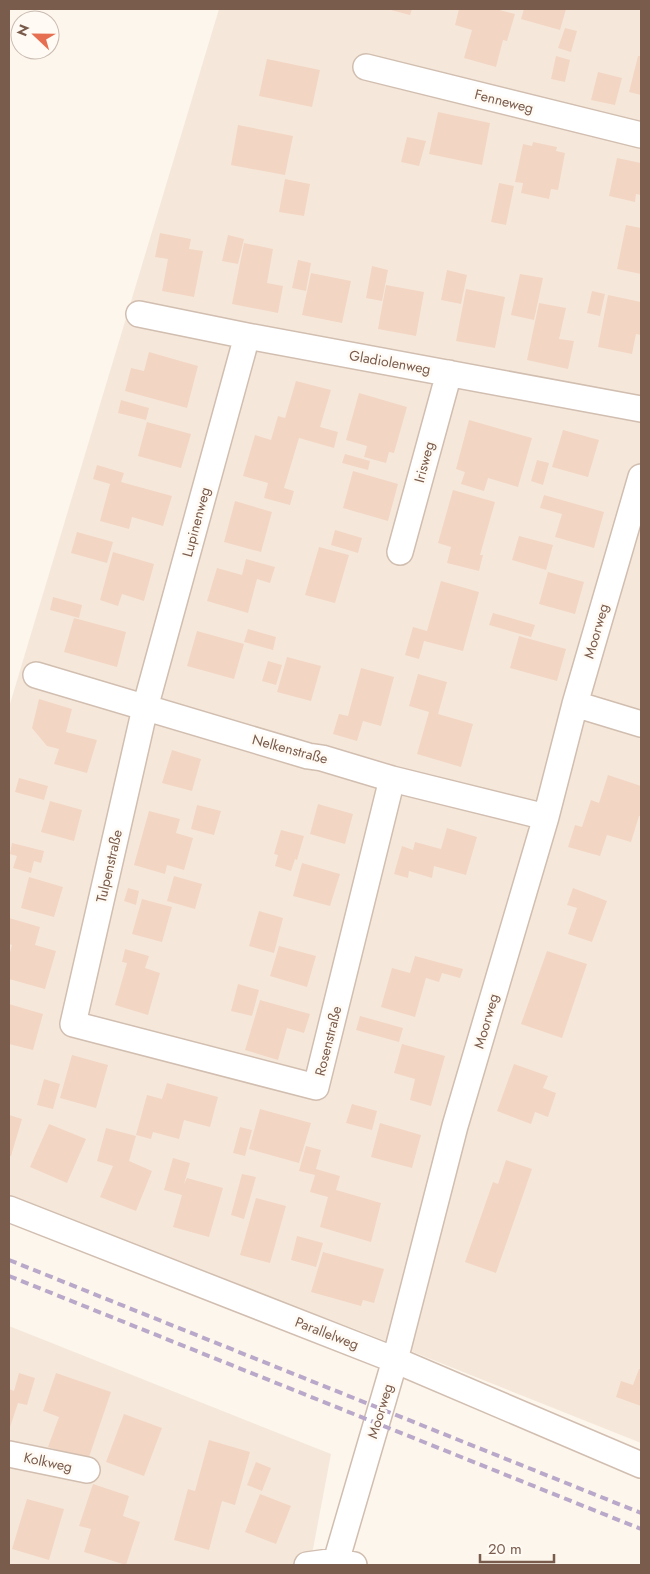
<svg xmlns="http://www.w3.org/2000/svg" width="650" height="1574" font-family="Jost,sans-serif">
	<rect width="100%" height="100%" fill="#fdf6ec"/>
	<path fill="#f5e8da" d="M219 9H641V1443L363 1332 9 1200V707Z
		M9 1326 331 1454 310 1565H9Z"/>
	<path fill="#f3d5c3" d="M387 9H412L410 15Z
		M459 9H496L515 14 507 41 503 40 496 67 464 58 472 30 455 25Z
		M524 9H566L560 30 521 19Z
		M565 28 577 31 571 52 558 48Z
		M556 56 570 60 565 82 551 79Z
		M638 56H641V95L629 92Z
		M267 59 320 70 312 107 259 96Z
		M598 72 622 78 615 105 591 100Z
		M438 112 490 123 482 165 429 154Z
		M238 125 293 136 285 175 231 165Z
		M407 137 426 141 419 166 401 162Z
		M533 142 557 147 556 151 565 153 558 190 551 189 549 199 521 193 523 183 515 182 523 144 532 146Z
		M617 158 641 163V195L636 194 635 202 609 196Z
		M285 179 310 184 304 216 279 212Z
		M499 183 514 186 506 225 491 222Z
		M626 225 641 228V274L617 269Z
		M160 233 191 239 189 249 203 251 194 297 162 291 168 259 155 257Z
		M228 235 244 239 238 264 222 261Z
		M244 243 273 249 267 283 283 286 278 313 232 304Z
		M298 260 311 263 306 291 292 288Z
		M372 266 388 270 382 301 366 298Z
		M447 270 467 275 461 304 441 300Z
		M311 273 351 281 342 323 302 315Z
		M520 274 543 278 534 320 511 315Z
		M386 285 424 292 416 336 378 329Z
		M466 289 505 297 495 348 456 341Z
		M592 291 605 294 600 316 587 313Z
		M608 295 641 302V335L636 334 632 354 598 347Z
		M539 303 566 308 559 339 574 341 568 369 527 360Z
		M149 352 198 366 187 408 125 391 131 368 144 371Z
		M296 381 331 390 320 427 338 432 334 448 299 438 284 488 294 491 290 505 264 498 268 483 243 476 255 435 271 440 278 416 285 418Z
		M359 393 407 407 394 453 389 452 386 463 364 457 367 446 346 440Z
		M121 400 149 408 146 420 118 413Z
		M469 420 532 438 518 487 488 478 484 491 461 484 465 472 456 469Z
		M147 422 191 434 181 468 138 456Z
		M563 430 599 440 588 477 552 467Z
		M345 454 370 461 368 470 342 463Z
		M537 460 549 463 543 485 531 481Z
		M97 465 124 473 121 482 172 496 163 526 132 517 129 529 100 521 110 484 93 479Z
		M353 471 398 484 388 521 343 508Z
		M453 490 495 502 480 555H483L479 571 447 563 451 547 438 543Z
		M544 495 604 512 594 548 555 537 562 514 540 508Z
		M235 501 272 512 261 552 224 542Z
		M335 530 362 538 358 553 331 545Z
		M77 532 113 542 107 563 71 553Z
		M519 536 553 545 546 570 512 560Z
		M319 547 349 555 335 603 305 595Z
		M113 552 154 564 144 601 122 594 118 606 100 600Z
		M246 559 275 567 270 583 257 579 248 613 207 601 217 568 242 575Z
		M548 572 584 582 575 614 539 604Z
		M441 581 479 592 463 651 424 641 419 659 405 655 413 627 427 631Z
		M53 597 82 605 79 618 50 610Z
		M493 613 535 625 531 637 489 625Z
		M74 618 126 632 117 667 64 652Z
		M248 629 276 637 273 650 244 642Z
		M197 631 244 644 234 679 187 666Z
		M519 636 566 649 557 681 510 668Z
		M287 657 321 666 311 701 277 692Z
		M268 661 282 665 276 685 262 681Z
		M361 668 394 677 381 726 363 721 357 741 333 734 339 714 348 716Z
		M418 674 447 682 438 714 473 724 461 767 417 754 429 712 409 706Z
		M39 699 72 709 66 732 97 740 87 773 54 764 59 749 47 746 32 728Z
		M172 750 201 759 192 791 162 783Z
		M608 775 641 786V816H639L631 842 607 835 600 856 568 847 575 825 582 827 591 800 599 803Z
		M19 778 48 786 44 800 15 792Z
		M50 801 82 810 74 841 41 832Z
		M318 804 353 814 345 844 310 834Z
		M197 805 221 811 214 835 191 829Z
		M149 811 180 819 176 833 193 838 184 870 167 865 165 874 134 865Z
		M447 828 477 837 466 875 434 866 432 878 409 871 408 878 394 874 402 846 413 850 415 842 441 849Z
		M281 830 304 836 297 860 295 859 291 871 275 866 278 855 274 854Z
		M12 843 44 851 41 863 34 861 31 873 13 868 17 856 10 854Z
		M302 863 340 874 330 906 293 896Z
		M174 876 202 884 195 909 167 901Z
		M29 877 63 887 54 917 21 908Z
		M128 888 139 891 136 905 124 901Z
		M573 888 607 901 592 942 568 934 577 908 567 905Z
		M142 899 172 907 162 942 132 934Z
		M259 911 283 918 274 953 249 946Z
		M9 918 40 927 35 945 56 951 45 989 9 979V956L12 945 9 944Z
		M279 946 316 956 307 987 270 976Z
		M125 949 149 956 145 968 160 973 148 1015 115 1005 127 963 122 962Z
		M547 951 587 964 562 1038 521 1024Z
		M415 956 463 969 460 978 442 973 439 982 426 978 415 1017 381 1007 392 968 410 973Z
		M238 984 259 990 252 1016 231 1011Z
		M260 1000 310 1014 304 1033 287 1028 278 1060 245 1050Z
		M9 1004 43 1014 33 1050 9 1044Z
		M360 1016 403 1028 399 1042 356 1030Z
		M402 1044 445 1056 431 1106 410 1100 415 1079 394 1073Z
		M72 1055 108 1065 96 1108 60 1098Z
		M514 1064 548 1076 543 1088 556 1093 548 1117 535 1112 531 1124 497 1111Z
		M44 1079 60 1084 53 1109 37 1105Z
		M167 1083 218 1097 210 1127 184 1120 179 1139 153 1132 151 1139 136 1135 147 1095 162 1099Z
		M352 1104 377 1111 372 1130 346 1123Z
		M260 1109 311 1123 299 1163 249 1149Z
		M9 1115 22 1119 11 1156H9Z
		M380 1123 421 1135 412 1168 371 1157Z
		M49 1124 86 1139 67 1183 30 1167Z
		M240 1127 252 1130 245 1156 233 1153Z
		M106 1128 136 1136 129 1161 152 1171 136 1211 100 1197 113 1166 97 1161Z
		M306 1146 321 1150 316 1169 340 1176 336 1190 381 1203 371 1242 320 1227 328 1197 310 1192 315 1175 299 1171Z
		M173 1158 190 1163 184 1184 187 1178 223 1188 209 1237 173 1227 182 1195 164 1190Z
		M506 1160 532 1169 496 1273 465 1262 493 1182 498 1184Z
		M242 1174 256 1177 244 1219 231 1215Z
		M256 1198 286 1206 270 1263 240 1255Z
		M297 1236 323 1243 316 1267 291 1260Z
		M323 1252 384 1269 374 1303 363 1300 361 1306 311 1292Z
		M639 1369H641V1406L616 1397 621 1381 633 1385Z
		M19 1373 35 1378 27 1405 18 1403 9 1430V1389L14 1391Z
		M56 1373 111 1392 88 1460 48 1447 59 1417 43 1411Z
		M124 1414 162 1428 144 1476 106 1462Z
		M209 1440 250 1452 235 1505 222 1501 209 1550 174 1540 188 1489 195 1491Z
		M256 1462 271 1468 262 1491 247 1485Z
		M93 1484 129 1496 123 1516 140 1522 126 1565 84 1552 91 1529 79 1526Z
		M260 1494 291 1506 276 1544 245 1532Z
		M27 1499 64 1509 49 1560 12 1549Z"/>
	<g fill="none" stroke-linecap="round" stroke-linejoin="round">
		<defs>
			<path id="street" d="M366 67 641 135
				M139 314 247 336 641 409
				M247 336 145 708 73 1024 316 1087 392 779
				M400 552 449 373
				M36 675 308 756 322 758 392 779 546 817
				M575 704 641 724
				M9 1209 395 1360 641 1465
				M9 1454 87 1470
				M307 1565 336 1561 354 1565
				M335 1565 395 1360 455 1126 546 817 575 704 641 477"/>
		</defs>
		<use href="#street" stroke="#d1beb0" stroke-width="28"/>
		<use href="#street" stroke="#fff" stroke-width="25"/>
		<path stroke="#b9a8c9" stroke-width="4" stroke-dasharray="8 5" stroke-linecap="butt" d="M9 1260 641 1513
			M9 1276 641 1529"/>
	</g>
	<g text-anchor="middle" dominant-baseline="central" stroke-width="5" stroke-linejoin="round" paint-order="stroke">
		<g font-size="14" fill="#7a5c4d" stroke="#fffaf3">
			<text transform="translate(504 101) rotate(14)">Fenneweg</text>
			<text transform="translate(390 362) rotate(10)">Gladiolenweg</text>
			<text transform="translate(424 462) rotate(-75)">Irisweg</text>
			<text transform="translate(196 522) rotate(-75)">Lupinenweg</text>
			<text transform="translate(596 631) rotate(-74)">Moorweg</text>
			<text transform="translate(290 749) rotate(15)">Nelkenstraße</text>
			<text transform="translate(109 866) rotate(-77)">Tulpenstraße</text>
			<text transform="translate(486 1021) rotate(-74)">Moorweg</text>
			<text transform="translate(328 1041) rotate(-76)">Rosenstraße</text>
			<text transform="translate(327 1333) rotate(21)">Parallelweg</text>
			<text transform="translate(380 1411) rotate(-73)">Moorweg</text>
			<text transform="translate(48 1462) rotate(12)">Kolkweg</text>
		</g>
	</g>
	<rect width="650" height="1574" fill="none" stroke="#7a5c4d" stroke-width="20"/>
	<g transform="translate(35 35) rotate(292)"><circle r="24" fill="#fffaf3" stroke="#cabbb1"/>
	<path d="M0-4L9 19L0 12L-9 19Z" fill="#e76f51"/>
	<text y="-8" font-size="14" font-weight="bold" text-anchor="middle" fill="#7a5c4d">N</text>
	</g>
	<path d="M480 1554v8h74v-8" fill="none" stroke="#7a5c4d" stroke-width="2.5"/>
	<text x="488" y="1554" font-size="15" fill="#7a5c4d" stroke="#fffaf3" stroke-width="4" paint-order="stroke">20 m</text>
</svg>
